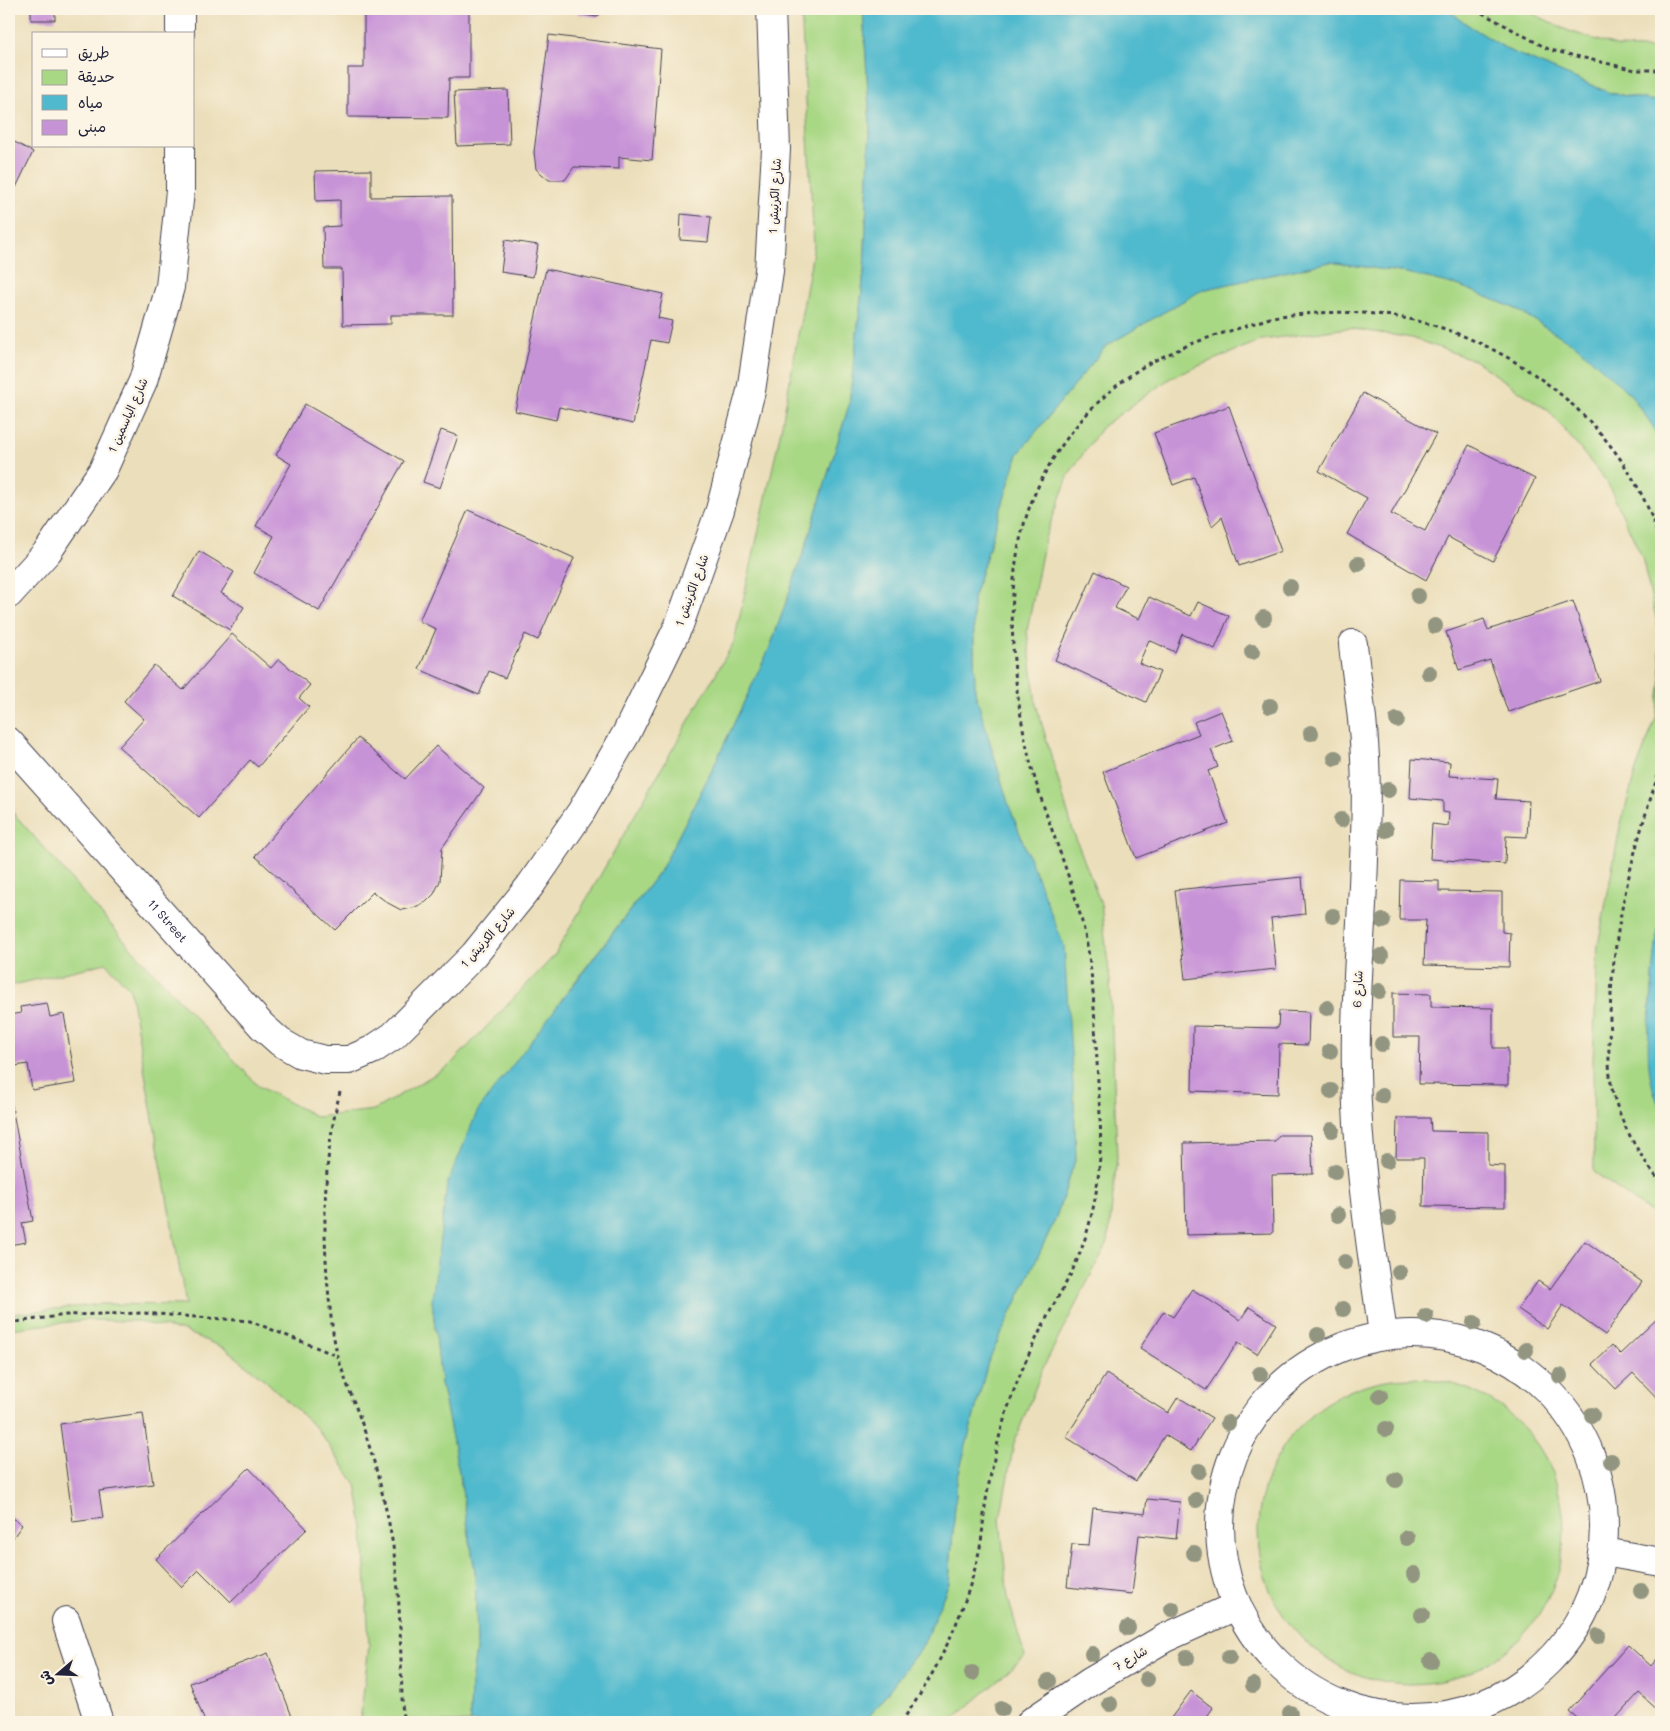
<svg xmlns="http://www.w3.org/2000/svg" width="1670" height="1731" font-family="Mali,'Playpen Sans Arabic',sans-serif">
	<rect width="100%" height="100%" fill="#fcf5e5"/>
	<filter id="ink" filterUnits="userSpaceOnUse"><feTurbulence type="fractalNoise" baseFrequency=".02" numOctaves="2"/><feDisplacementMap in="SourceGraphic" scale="10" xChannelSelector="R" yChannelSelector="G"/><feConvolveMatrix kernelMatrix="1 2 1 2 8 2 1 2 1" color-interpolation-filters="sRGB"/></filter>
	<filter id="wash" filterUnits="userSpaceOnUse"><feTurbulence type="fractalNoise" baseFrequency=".0096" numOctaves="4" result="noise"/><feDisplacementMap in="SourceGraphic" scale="20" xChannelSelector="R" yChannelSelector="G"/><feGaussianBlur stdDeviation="1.12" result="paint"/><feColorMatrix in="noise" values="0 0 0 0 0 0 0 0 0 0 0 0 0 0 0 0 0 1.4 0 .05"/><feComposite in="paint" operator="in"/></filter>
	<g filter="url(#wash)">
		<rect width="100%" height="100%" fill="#ebdeba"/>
		<path fill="#a9d885" stroke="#667d60" d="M801 9H863L870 126 864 272 849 405 807 542 771 645 711 772 662 868 561 1000 432 1300 441 1383 460 1477 475 1572 477 1642 471 1685 470 1716 471 1722H360L369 1645 363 1527 356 1484 317 1429 265 1380 226 1349 184 1331 133 1321 86 1320 9 1329V1314L102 1304 186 1305 130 989 106 963 9 986V808L125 941 258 1086 317 1117 374 1110 449 1066 554 956 734 642 781 430 814 246Z
			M1447 9H1523L1569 31 1619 47 1661 49V102L1610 93 1510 51 1468 25Z
			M1330 262 1407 273 1460 286 1514 308 1578 346 1631 395 1661 438V677L1659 632 1642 557 1607 482 1549 411 1474 360 1412 338 1348 328 1262 340 1172 377 1102 427 1069 474 1045 538 1027 631 1036 704 1074 834 1101 904 1110 981 1117 1158 1108 1242 1043 1368 1014 1443 1000 1519 1008 1598 1025 1657 950 1722H865L923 1645 949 1583 957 1480 988 1362 1055 1220 1076 1158 1008 803 975 692 973 599 1018 454 1106 346 1202 290Z
			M1661 678V911C1657 936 1654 962 1652 988 1649 1025 1643 1075 1661 1109V1220L1594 1172 1593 1061 1598 945 1620 827 1636 770 1656 718Z
			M1258 1531a153 153 0 1 1 306 0a153 153 0 1 1-306 0Z"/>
		<path fill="#50b9cd" stroke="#396e84" d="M863 9H1447L1468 25 1510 51 1610 93 1661 102V438L1631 395 1578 347 1514 308 1460 286 1407 273 1330 262 1202 290 1106 346 1018 454 973 599 975 692 1008 803 1064 946 1074 1099 1076 1158 1055 1220 988 1362 957 1480 949 1583 923 1645 865 1722H471L470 1716 471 1685 477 1642 475 1572 460 1477 441 1383 432 1300 447 1185 477 1112 662 868 711 772 771 645 807 542 849 405 864 272 870 126Z
			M1661 911V1109C1642 1072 1649 1031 1652 992 1654 964 1656 938 1661 911Z"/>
		<g id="blocks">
			<path fill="#c793d7" d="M31 9H55V20H31Z
				M364 9H469V78H449L448 118 348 117V68H364Z
				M578 9H606L597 17 579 14Z
				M549 35 661 49 652 160 619 157V169L574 167 565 180H549L536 169 534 152Z
				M508 90 510 144 457 146 454 92Z
				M9 139 33 152 9 202Z
				M371 170V197L452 196 453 315H391V324L343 325 342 269H324L323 227 340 226V200L316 201 315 171Z
				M681 214 711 217 708 242 680 240Z
				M505 240 538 245 533 277 501 272Z
				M546 269 663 294 658 318 672 321 667 343 651 340 633 424 559 407 556 420 515 411Z
				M1363 393 1436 434 1391 514 1425 531 1469 445 1535 479 1493 561 1448 537 1426 580 1347 534 1367 498 1319 471Z
				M305 404 404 461 319 611 254 573 274 536 256 526 291 464 276 455Z
				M1229 406 1281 551 1239 566 1222 517 1212 526 1194 477 1173 485 1154 433Z
				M441 430 458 436 440 488 423 482Z
				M468 510 574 558 538 640 525 634 505 678 489 671 479 695 419 669 436 629 419 621Z
				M199 551 234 572 221 593 244 607 230 630 173 596Z
				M1095 571 1126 586 1115 608 1139 619 1149 597 1191 616 1198 602 1229 616 1215 649 1182 634 1175 652 1149 640 1139 663 1160 672 1146 702 1055 660Z
				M1573 601 1600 681 1508 712 1490 660 1459 670 1446 632 1484 619 1488 630Z
				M232 634 271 668 279 659 310 685 299 698 309 707 258 767 250 760 199 818 119 747 144 719 124 701 154 665 183 690Z
				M1221 711 1233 741 1211 750 1218 767 1208 771 1228 823 1136 858 1103 772 1199 734 1194 722Z
				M358 738 405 779 436 746 484 788 442 848 440 881 434 894 426 902 413 908 401 910 388 903 373 892 335 930 255 856Z
				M1412 759 1450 762 1449 776 1498 779 1496 799 1529 801 1527 837 1506 836 1505 864 1430 859 1432 824 1448 826 1449 813 1443 812V801L1410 798Z
				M1302 877 1305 914 1271 918 1276 969 1185 979 1175 890Z
				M1400 880 1439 881V891L1502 892V932L1510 933 1509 967 1424 965 1426 920H1399Z
				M1393 993 1431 994V1007L1493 1008V1048H1508V1085L1419 1084 1420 1037H1393Z
				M47 1003 50 1017 64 1014 76 1083 32 1090 28 1064 9 1067V1015L21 1013 20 1007Z
				M1279 1011 1309 1012 1308 1045 1279 1044 1278 1094 1192 1091 1193 1026 1278 1028Z
				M9 1090 33 1221 22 1223 26 1242 9 1245Z
				M1397 1118H1430L1431 1131 1488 1132V1165L1505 1166V1207L1423 1206 1424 1158H1396Z
				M1279 1135H1311L1313 1174 1272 1175 1273 1233 1186 1235 1184 1143 1275 1141Z
				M1585 1241 1642 1282 1605 1335 1563 1305 1547 1329 1518 1309 1538 1281 1550 1289Z
				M1192 1289 1240 1320 1249 1307 1276 1324 1257 1354 1238 1342 1206 1390 1140 1348 1164 1311 1173 1317Z
				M1661 1315V1402L1633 1373 1616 1389 1592 1364 1612 1345 1620 1354Z
				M1106 1374 1168 1413 1178 1397 1212 1418 1191 1451 1165 1435 1136 1481 1066 1437Z
				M143 1413 153 1484 99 1491 103 1518 73 1522 60 1424Z
				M249 1468 307 1529 231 1602 199 1570 182 1587 156 1559Z
				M1147 1499 1180 1502 1176 1539 1139 1535 1132 1594 1067 1587 1072 1544 1089 1545 1093 1508 1145 1514Z
				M9 1515 22 1525 9 1543Z
				M1628 1645 1651 1666 1661 1654V1713L1639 1693 1615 1719 1618 1722H1582L1569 1711Z
				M268 1653 294 1722H205L190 1683Z
				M1191 1691 1213 1708 1208 1715 1218 1722H1168Z"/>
		</g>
	</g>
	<g filter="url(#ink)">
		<use href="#blocks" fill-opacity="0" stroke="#403e4e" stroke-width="1"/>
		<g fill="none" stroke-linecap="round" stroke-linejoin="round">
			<defs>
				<g id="street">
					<path d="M180 34V9"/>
					<path d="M9 594 48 551 103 470 143 381 170 287 180 191V146"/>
					<path d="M1353 644C1356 676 1362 709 1364 742 1367 780 1366 820 1364 859 1362 930 1354 1000 1356 1071 1357 1159 1371 1247 1383 1334"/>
					<path id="s1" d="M9 742 262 1026 280 1042 301 1054 325 1060H349L372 1050 393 1036 474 955 530 886 581 812 626 734 679 625 720 510 751 391 769 271 776 149 771 9"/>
					<circle cx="1412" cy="1526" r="192"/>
					<path d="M1604 1552 1661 1562"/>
					<path d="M66 1621 99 1722"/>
					<path d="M1031 1722 1090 1682 1165 1638 1236 1606"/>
				</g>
			</defs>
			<use href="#street" stroke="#403e4e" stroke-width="30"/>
			<path stroke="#403e4e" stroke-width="3" stroke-dasharray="4 4" stroke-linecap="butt" d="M1475 9 1550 50 1635 70H1661
				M1661 767C1633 848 1612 931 1610 1018 1609 1043 1607 1068 1613 1093 1622 1127 1640 1156 1661 1183
				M340 1092C323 1158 322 1230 329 1298 331 1318 333 1338 338 1357 346 1385 359 1412 367 1439 377 1470 385 1502 391 1534 402 1596 400 1660 403 1722
				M9 1323 66 1315 143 1313 250 1321 338 1356
				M901 1722C938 1672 965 1613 979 1552 983 1535 983 1518 986 1500 992 1466 999 1432 1011 1399 1022 1366 1038 1334 1054 1304 1061 1291 1069 1279 1074 1267 1090 1232 1098 1193 1100 1155 1102 1124 1098 1092 1097 1061 1094 1016 1094 970 1083 926 1069 868 1043 814 1029 757 1013 688 1004 597 1023 528 1040 463 1088 400 1146 365 1158 358 1172 353 1184 347 1200 340 1217 335 1233 330 1247 326 1260 321 1273 317 1283 315 1294 315 1304 314 1361 309 1416 315 1468 338 1544 370 1613 430 1647 506 1653 519 1657 533 1661 546"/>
			<use href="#street" stroke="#fff" stroke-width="28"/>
		</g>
		<g fill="#929580">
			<circle cx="1358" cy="564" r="8"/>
			<circle cx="1290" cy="587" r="8"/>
			<circle cx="1418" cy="596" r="8"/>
			<circle cx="1264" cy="618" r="8"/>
			<circle cx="1435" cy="626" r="8"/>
			<circle cx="1252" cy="652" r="8"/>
			<circle cx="1429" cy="673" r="8"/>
			<circle cx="1270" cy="706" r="8"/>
			<circle cx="1397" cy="720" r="8"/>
			<circle cx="1311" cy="733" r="8"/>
			<circle cx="1335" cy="758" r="8"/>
			<circle cx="1388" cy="790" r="8"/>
			<circle cx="1341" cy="820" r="8"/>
			<circle cx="1386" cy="830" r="8"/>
			<circle cx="1333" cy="916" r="8"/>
			<circle cx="1383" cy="921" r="8"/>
			<circle cx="1381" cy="956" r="8"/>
			<circle cx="1379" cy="991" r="8"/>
			<circle cx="1327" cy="1008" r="8"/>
			<circle cx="1382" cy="1044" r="8"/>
			<circle cx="1330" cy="1051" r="8"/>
			<circle cx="1331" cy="1091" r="8"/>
			<circle cx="1382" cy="1096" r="8"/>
			<circle cx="1332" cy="1130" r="8"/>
			<circle cx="1387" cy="1161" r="8"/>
			<circle cx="1335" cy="1172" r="8"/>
			<circle cx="1338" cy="1215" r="8"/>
			<circle cx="1389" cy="1218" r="8"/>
			<circle cx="1345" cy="1262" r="8"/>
			<circle cx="1399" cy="1272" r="8"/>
			<circle cx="1343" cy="1309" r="8"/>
			<circle cx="1426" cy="1316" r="8"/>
			<circle cx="1474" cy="1323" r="8"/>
			<circle cx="1318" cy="1335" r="8"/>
			<circle cx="1526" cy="1350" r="8"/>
			<circle cx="1260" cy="1374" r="8"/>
			<circle cx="1560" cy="1376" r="8"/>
			<circle cx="1380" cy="1396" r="8"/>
			<circle cx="1592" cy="1415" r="8"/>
			<circle cx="1228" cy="1423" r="8"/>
			<circle cx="1386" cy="1429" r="8"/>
			<circle cx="1611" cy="1461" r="8"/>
			<circle cx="1199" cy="1471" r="8"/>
			<circle cx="1396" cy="1480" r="8"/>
			<circle cx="1196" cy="1500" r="8"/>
			<circle cx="1407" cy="1538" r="8"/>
			<circle cx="1194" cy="1553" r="8"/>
			<circle cx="1414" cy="1574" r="8"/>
			<circle cx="1641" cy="1591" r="8"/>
			<circle cx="1172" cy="1609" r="8"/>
			<circle cx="1422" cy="1615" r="8"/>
			<circle cx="1128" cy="1628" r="8"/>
			<circle cx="1598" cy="1636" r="8"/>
			<circle cx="1092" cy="1654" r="8"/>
			<circle cx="1229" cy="1657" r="8"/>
			<circle cx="1187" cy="1658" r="8"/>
			<circle cx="1431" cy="1661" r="8"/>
			<circle cx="972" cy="1673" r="8"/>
			<circle cx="1147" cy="1679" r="8"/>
			<circle cx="1049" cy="1681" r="8"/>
			<circle cx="1253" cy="1685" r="8"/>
			<circle cx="1110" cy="1704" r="8"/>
			<circle cx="1002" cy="1709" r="8"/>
			<circle cx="1290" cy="1713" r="8"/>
		</g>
	</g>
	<g text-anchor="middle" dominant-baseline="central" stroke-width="5" stroke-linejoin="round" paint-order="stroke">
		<g font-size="12" fill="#22223b" stroke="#fcf5e5">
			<text transform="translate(774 196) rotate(-87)">شارع الكرنيش 1</text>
			<text transform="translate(127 415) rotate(-66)">شارع الياسمين 1</text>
			<text transform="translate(691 590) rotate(-70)">شارع الكرنيش 1</text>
			<text stroke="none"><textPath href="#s1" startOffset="239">11 Street</textPath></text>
			<text transform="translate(487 937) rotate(-49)">شارع الكرنيش 1</text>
			<text transform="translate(1357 989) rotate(-88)">شارع 6</text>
			<text transform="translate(1130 1658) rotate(-30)">شارع 7</text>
		</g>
	</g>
	<rect width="1670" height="1731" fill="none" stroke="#fcf5e5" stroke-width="30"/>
	<rect x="32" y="32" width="162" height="115" fill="#fcf5e5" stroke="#a5a1a1"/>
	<rect x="42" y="49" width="25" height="8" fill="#ffffff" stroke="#a5a1a1"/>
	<text x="78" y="58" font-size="15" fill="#22223b">طريق</text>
	<rect x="42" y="70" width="25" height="15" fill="#a9d885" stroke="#a5a1a1"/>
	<text x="78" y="82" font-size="15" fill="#22223b">حديقة</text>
	<rect x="42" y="95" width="25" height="15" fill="#50b9cd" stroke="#a5a1a1"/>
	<text x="78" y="108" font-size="15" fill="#22223b">مياه</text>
	<rect x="42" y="120" width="25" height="15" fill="#c793d7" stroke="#a5a1a1"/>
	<text x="78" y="132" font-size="15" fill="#22223b">مبنى</text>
	<g transform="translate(58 1674) rotate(251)" stroke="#fcf5e5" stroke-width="4" paint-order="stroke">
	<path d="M0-4L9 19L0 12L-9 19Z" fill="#22223b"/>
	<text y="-8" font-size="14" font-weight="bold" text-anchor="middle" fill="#22223b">ش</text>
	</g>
</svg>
